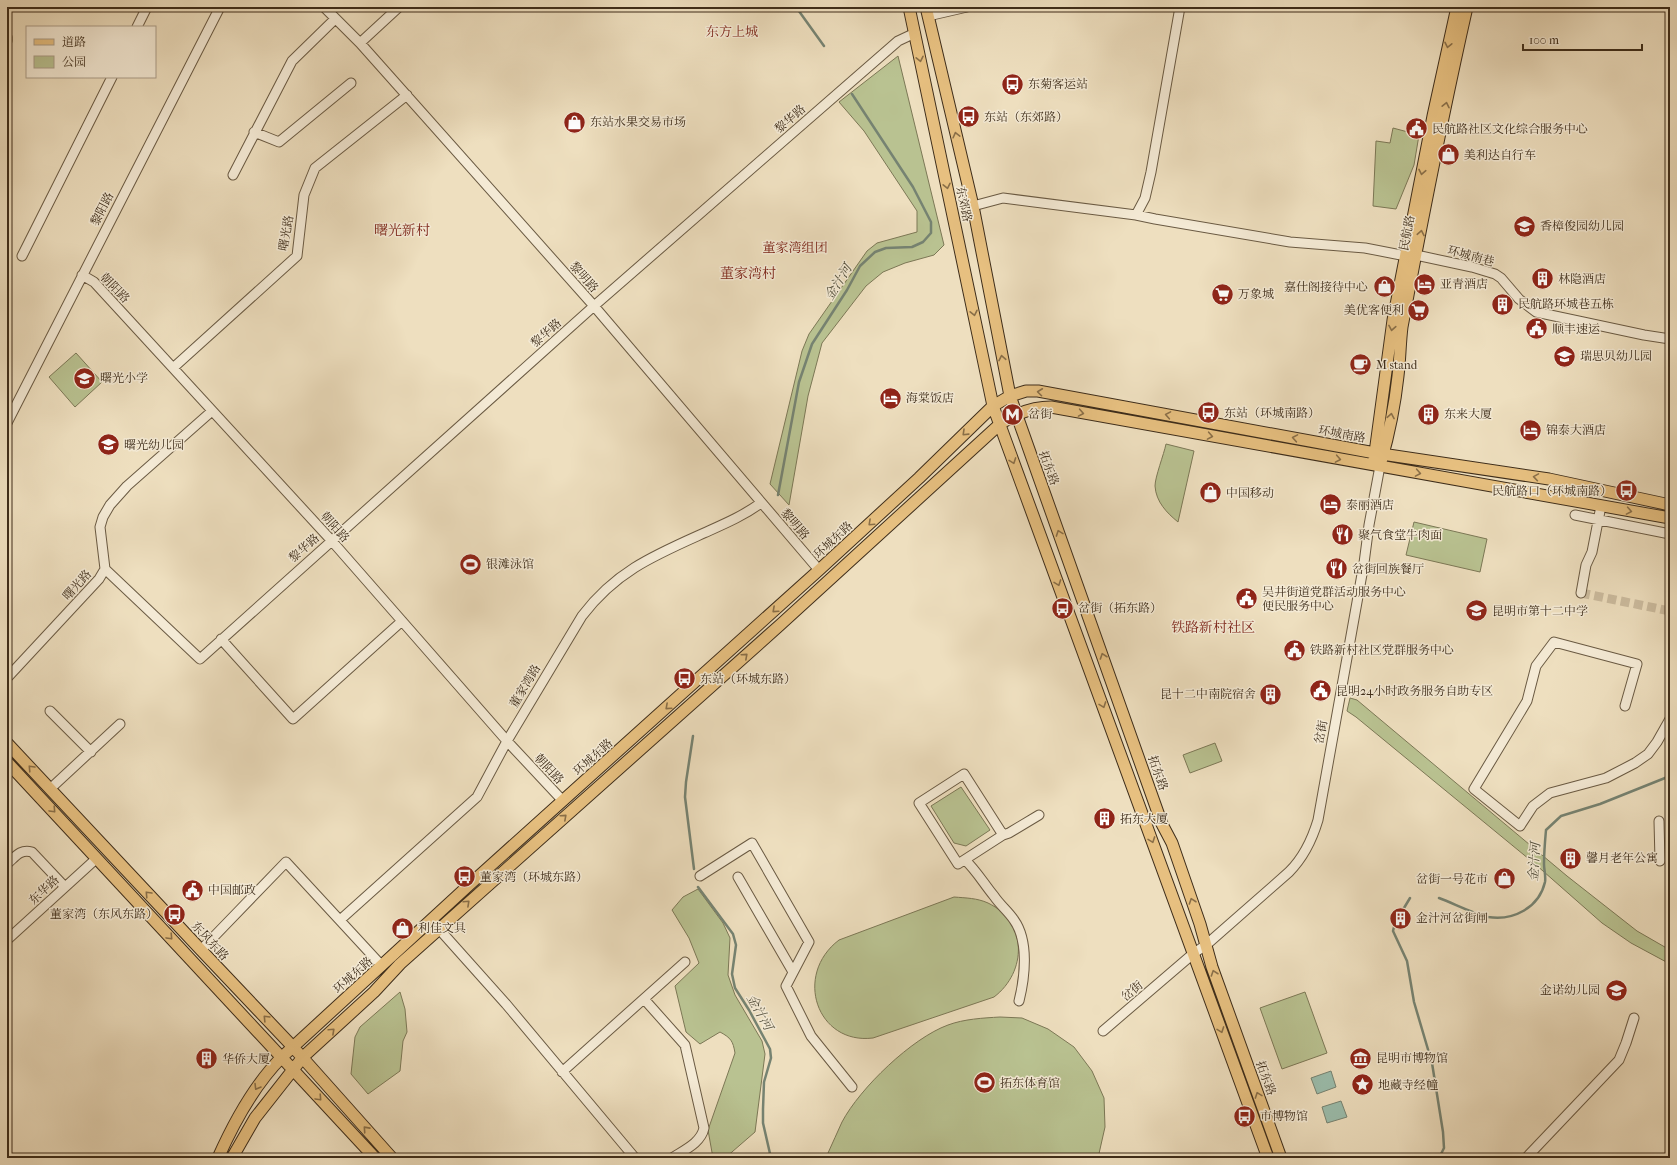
<svg xmlns="http://www.w3.org/2000/svg" width="1677" height="1165" font-family="'IM FELL French Canon','Noto Serif SC',serif">
	<rect width="100%" height="100%" fill="#eedfbf"/>
	<filter id="stains"><feTurbulence type="fractalNoise" baseFrequency=".005" numOctaves="4"/><feColorMatrix values="0 0 0 0 .2 0 0 0 0 .09 0 0 0 0 .02 0 0 0 .5 -.17"/></filter>
	<radialGradient id="worn" r=".72"><stop offset=".6" stop-color="#630" stop-opacity="0"/><stop offset="1" stop-color="#630" stop-opacity=".3"/></radialGradient>
	<path fill="#b9c291" stroke="#7c7856" d="M898 56 944 245 934 255 905 263 883 272 866 286 822 343 808 396 789 505 770 484 802 351 809 334 867 251 877 243 917 232V211L864 131 839 102Z
		M1393 128 1419 135 1414 165 1396 209 1373 206 1376 141 1390 143Z
		M76 353 102 382 75 407 49 377Z
		M1166 444 1194 451 1178 522C1167 513 1156 502 1155 486 1155 477 1164 454 1166 444Z
		M1414 522 1487 539 1480 572 1406 555Z
		M1350 698 1357 700 1567 876 1637 931 1670 950V964L1631 943 1602 923 1535 864 1356 717 1347 711Z
		M1215 743 1222 761 1190 773 1183 755Z
		M961 787 990 830 966 846 954 843 931 806Z
		M698 889 723 923 730 938 728 975 735 995 762 1041 765 1054 755 1132 725 1158H713L708 1130 735 1053C733 1041 731 1038 720 1032L700 1044 686 1032 675 986 699 963 689 938 672 910 683 897Z
		M954 897C966 898 977 898 988 903 1028 922 1027 972 994 997L873 1038C817 1045 793 975 839 940Z
		M400 992 405 1009 407 1032 403 1041 400 1071 368 1094 351 1074 355 1037 360 1027Z
		M1305 992 1327 1053 1282 1069 1260 1008Z
		M1000 1017 1022 1018 1048 1029 1074 1047 1092 1071 1104 1098 1105 1127 1098 1158H828V1153C833 1143 837 1132 842 1122 860 1088 912 1038 948 1025 964 1019 983 1018 1000 1017Z"/>
	<path fill="#9bbdac" stroke="#768372" d="M1331 1071 1336 1087 1317 1094 1311 1078Z
		M1341 1101 1347 1117 1327 1123 1322 1107Z"/>
	<g fill="none" stroke-linecap="round" stroke-linejoin="round">
		<path stroke="#768372" stroke-width="2.5" d="M796 7 824 46
			M778 495 799 382 812 344 847 290 860 266 875 252 886 248 912 247 923 242 931 233V222L913 187 852 94
			M693 736 686 782 685 797 694 869
			M698 887 733 934 736 945 732 974 735 988 749 1010 770 1049 771 1058 764 1082 763 1109V1123L771 1158
			M1410 898 1395 923 1393 931 1407 961 1414 1002 1432 1063 1443 1132 1444 1148 1439 1158
			M1439 898C1455 904 1471 913 1488 917 1513 921 1539 908 1545 882 1546 876 1544 870 1544 864 1544 853 1545 841 1546 830L1561 816 1600 804 1670 776"/>
		<path stroke="#cbbb9e" stroke-width="9" stroke-dasharray="9 4.5" stroke-linecap="butt" d="M1581 593 1670 611"/>
		<defs>
			<path id="minor" d="M324 7 360 43 594 306 819 570
				M928 16 967 7
				M137 27 147 7
				M7 37V41
				M360 43 399 7
				M254 132 279 142 351 83
				M233 175 292 61 335 19
				M973 206 1003 198 1136 215 1145 198 1151 172 1180 7
				M1136 215 1155 219 1290 242 1365 248 1406 256
				M1416 255 1472 267 1495 274 1501 278 1519 299 1536 312 1644 335 1670 339
				M22 256 112 77
				M82 275 94 282 331 540 507 741 563 801
				M173 368 297 256 304 195 315 168 407 95
				M7 423 220 7
				M1575 515 1670 534
				M105 569 200 659 594 306 898 41 915 33
				M1581 593 1586 565 1592 552 1601 506
				M221 639 293 719 402 621
				M7 678 99 579 105 569 100 527 103 517 110 505 127 486 212 411
				M1625 706 1637 664 1554 642 1536 666 1527 701 1474 789 1520 826 1533 806 1550 793 1606 778 1635 763 1648 754 1657 742 1670 719
				M50 711 91 752
				M964 774 1003 835 958 864 919 803Z
				M50 789 120 724
				M1659 821 1660 861
				M1003 835 1009 833 1039 815
				M965 860C976 870 984 884 994 896 1000 905 1008 911 1014 920 1029 941 1025 977 1019 1001
				M7 864C16 856 20 849 32 852L65 887
				M700 876 752 843 809 942 786 986 811 1036 852 1087
				M738 877 793 972
				M340 920 477 797 507 741 582 616C616 571 655 555 704 533 724 524 743 516 761 503
				M439 929 506 1004 635 1158
				M7 940 97 858
				M201 950 286 862 382 966
				M644 999 685 1045 704 1128C701 1143 684 1150 672 1158
				M1103 1031 1194 953 1206 945 1289 872C1304 857 1312 840 1318 820L1364 563 1369 525 1380 466
				M562 1072 685 962
				M1526 1158 1619 1060 1626 1043 1634 1018"/>
			<path id="major" d="M909 7 993 406 1268 1158
				M926 7 973 206 1010 396 1162 824 1172 843 1200 924 1212 967 1281 1158
				M1374 460 1393 320 1433 116 1457 7
				M1381 462C1389 434 1395 404 1398 376 1400 360 1400 343 1402 327 1422 220 1443 113 1467 7
				M7 743 201 950 293 1047 392 1158
				M7 762 375 1158
				M218 1158C234 1122 254 1085 282 1057L469 885 819 570 919 478 993 406 1010 396 1026 391H1038L1375 453 1549 479 1670 505
				M232 1158 255 1118 303 1057 374 992 400 964 780 625 1000 424C1015 414 1033 407 1051 407L1670 518"/>
		</defs>
		<use href="#minor" stroke="#6a5a43" stroke-width="11"/>
		<use href="#major" stroke="#3e2d1a" stroke-width="13"/>
		<use href="#minor" stroke="#f4ead5" stroke-width="9"/>
		<use href="#major" stroke="#e7c080" stroke-width="11"/>
	</g>
	<defs><path id="oneway-chevron" d="M-2-3.5L2.5 0L-2 3.5" fill="none" stroke-width="1.6" stroke-linecap="round" stroke-linejoin="round"/></defs>
	<g stroke="#8a6f48">
		<use href="#oneway-chevron" transform="translate(1448 45) rotate(102)"/>
		<use href="#oneway-chevron" transform="translate(920 59) rotate(78)"/>
		<use href="#oneway-chevron" transform="translate(1446 105) rotate(-78)"/>
		<use href="#oneway-chevron" transform="translate(956 135) rotate(-104)"/>
		<use href="#oneway-chevron" transform="translate(1422 172) rotate(101)"/>
		<use href="#oneway-chevron" transform="translate(947 186) rotate(78)"/>
		<use href="#oneway-chevron" transform="translate(1421 233) rotate(-79)"/>
		<use href="#oneway-chevron" transform="translate(974 313) rotate(78)"/>
		<use href="#oneway-chevron" transform="translate(1392 328) rotate(100)"/>
		<use href="#oneway-chevron" transform="translate(1002 358) rotate(-101)"/>
		<use href="#oneway-chevron" transform="translate(1040 392) rotate(-173)"/>
		<use href="#oneway-chevron" transform="translate(1081 413) rotate(10)"/>
		<use href="#oneway-chevron" transform="translate(1168 415) rotate(-170)"/>
		<use href="#oneway-chevron" transform="translate(1391 416) rotate(-80)"/>
		<use href="#oneway-chevron" transform="translate(965 433) rotate(136)"/>
		<use href="#oneway-chevron" transform="translate(1210 436) rotate(10)"/>
		<use href="#oneway-chevron" transform="translate(1295 438) rotate(-170)"/>
		<use href="#oneway-chevron" transform="translate(1338 459) rotate(10)"/>
		<use href="#oneway-chevron" transform="translate(1013 461) rotate(70)"/>
		<use href="#oneway-chevron" transform="translate(1418 473) rotate(10)"/>
		<use href="#oneway-chevron" transform="translate(1536 477) rotate(-171)"/>
		<use href="#oneway-chevron" transform="translate(1629 511) rotate(10)"/>
		<use href="#oneway-chevron" transform="translate(871 523) rotate(137)"/>
		<use href="#oneway-chevron" transform="translate(1059 533) rotate(-110)"/>
		<use href="#oneway-chevron" transform="translate(1058 583) rotate(70)"/>
		<use href="#oneway-chevron" transform="translate(775 610) rotate(138)"/>
		<use href="#oneway-chevron" transform="translate(745 656) rotate(-42)"/>
		<use href="#oneway-chevron" transform="translate(1103 656) rotate(-109)"/>
		<use href="#oneway-chevron" transform="translate(1103 705) rotate(70)"/>
		<use href="#oneway-chevron" transform="translate(668 707) rotate(138)"/>
		<use href="#oneway-chevron" transform="translate(31 768) rotate(-133)"/>
		<use href="#oneway-chevron" transform="translate(53 810) rotate(47)"/>
		<use href="#oneway-chevron" transform="translate(564 817) rotate(-42)"/>
		<use href="#oneway-chevron" transform="translate(1152 840) rotate(70)"/>
		<use href="#oneway-chevron" transform="translate(148 894) rotate(-133)"/>
		<use href="#oneway-chevron" transform="translate(1192 901) rotate(-109)"/>
		<use href="#oneway-chevron" transform="translate(467 903) rotate(-43)"/>
		<use href="#oneway-chevron" transform="translate(170 937) rotate(47)"/>
		<use href="#oneway-chevron" transform="translate(1214 973) rotate(-109)"/>
		<use href="#oneway-chevron" transform="translate(266 1018) rotate(-134)"/>
		<use href="#oneway-chevron" transform="translate(1221 1030) rotate(70)"/>
		<use href="#oneway-chevron" transform="translate(332 1031) rotate(-43)"/>
		<use href="#oneway-chevron" transform="translate(257 1087) rotate(121)"/>
		<use href="#oneway-chevron" transform="translate(1258 1095) rotate(-110)"/>
		<use href="#oneway-chevron" transform="translate(319 1098) rotate(47)"/>
		<use href="#oneway-chevron" transform="translate(366 1129) rotate(-132)"/>
	</g>
	<defs>
		<symbol id="bus-disc" viewBox="-11 -11 22 22"><circle r="9.5" fill="#8f2418" stroke="#f4ead5"/><path d="M-5-6H5V4H4V6H2V4H-2V6H-4V4H-5ZM-3.5-4V0h7V-4ZM-3.5 1.2v1.5H-2V1.2ZM2 1.2v1.5H3.5V1.2Z" fill="#fff"/></symbol>
		<symbol id="shop-disc" viewBox="-11 -11 22 22"><circle r="9.5" fill="#8f2418" stroke="#f4ead5"/><path d="M-5-2.5h2.3a2.7 3.5 0 0 1 5.4 0H5L5.5 6h-11ZM-1.5-2.5h3a1.5 2.3 0 0 0-3 0Z" fill="#fff"/></symbol>
		<symbol id="civic-disc" viewBox="-11 -11 22 22"><circle r="9.5" fill="#8f2418" stroke="#f4ead5"/><path d="M-.6-6.5H3V-4.5H.6V-3L4-1V1h2V6H-6V1h2V-1L-.6-3ZM-1.2 2.5V6h2.4V2.5Z" fill="#fff"/></symbol>
		<symbol id="school-disc" viewBox="-11 -11 22 22"><circle r="9.5" fill="#8f2418" stroke="#f4ead5"/><path d="M0-5L7-2L0 1L-7-2ZM-4 1L0 2.5L4 1V4Q0 6-4 4Z" fill="#fff"/></symbol>
		<symbol id="building-disc" viewBox="-11 -11 22 22"><circle r="9.5" fill="#8f2418" stroke="#f4ead5"/><path d="M-4-6H4V6H1V3H-1V6H-4ZM-2.5-4.3h1.7v1.8h-1.7ZM.8-4.3h1.7v1.8H.8ZM-2.5-1h1.7V.8h-1.7ZM.8-1h1.7V.8H.8Z" fill="#fff"/></symbol>
		<symbol id="hotel-disc" viewBox="-11 -11 22 22"><circle r="9.5" fill="#8f2418" stroke="#f4ead5"/><path d="M-6-4.5h1.5V1H6V5H4.5V3h-9V5H-6ZM-4 0a1.8 1.8 0 1 1 3.6 0ZM.5 0V-2.5h3Q6-2.5 6 0Z" fill="#fff"/></symbol>
		<symbol id="supermarket-disc" viewBox="-11 -11 22 22"><circle r="9.5" fill="#8f2418" stroke="#f4ead5"/><path d="M-6-5.5h2.5l.6 2H6L4.5 2H-2.5L-4.4-4H-6ZM-1.5 3.2a1.3 1.3 0 1 0 .1 0ZM3 3.2a1.3 1.3 0 1 0 .1 0Z" fill="#fff"/></symbol>
		<symbol id="cafe-disc" viewBox="-11 -11 22 22"><circle r="9.5" fill="#8f2418" stroke="#f4ead5"/><path d="M-5.5-4.5H6V0H3Q3 3.5 0 3.5H-2.5Q-5.5 3.5-5.5 0ZM3-3.2v2h1.7v-2ZM-6 4.5H4V6H-6Z" fill="#fff"/></symbol>
		<symbol id="metro-disc" viewBox="-11 -11 22 22"><circle r="9.5" fill="#8f2418" stroke="#f4ead5"/><path d="M-5.5 5V-5H-3L0 0L3-5H5.5V5H3V-.5L0 4L-3-.5V5Z" fill="#fff"/></symbol>
		<symbol id="restaurant-disc" viewBox="-11 -11 22 22"><circle r="9.5" fill="#8f2418" stroke="#f4ead5"/><path d="M-5-6h1v4h1v-4h1v4h1v-4h1v5L-1.5 .5V6h-2V.5L-5-1ZM5-6V6H3V1.5H1.5Q1.5-4 5-6Z" fill="#fff"/></symbol>
		<symbol id="stadium-disc" viewBox="-11 -11 22 22"><circle r="9.5" fill="#8f2418" stroke="#f4ead5"/><path d="M0-5a6.5 5 0 1 0 0 10a6.5 5 0 1 0 0-10ZM-3.5-1.8h7v3.6h-7Z" fill="#fff"/></symbol>
		<symbol id="museum-disc" viewBox="-11 -11 22 22"><circle r="9.5" fill="#8f2418" stroke="#f4ead5"/><path d="M0-6L6-3V-2H-6V-3ZM-5-1h2V3h-2ZM-1-1h2V3h-2ZM3-1h2V3H3ZM-6 4H6V6H-6Z" fill="#fff"/></symbol>
		<symbol id="sight-disc" viewBox="-11 -11 22 22"><circle r="9.5" fill="#8f2418" stroke="#f4ead5"/><path d="M0-6L1.8-2.2L6-1.7L2.9 1.2L3.7 5.4L0 3.3L-3.7 5.4L-2.9 1.2L-6-1.7L-1.8-2.2Z" fill="#fff"/></symbol>
	</defs>
	<g fill-rule="evenodd">
		<use href="#bus-disc" x="1000" y="72" width="25" height="25"/>
		<use href="#bus-disc" x="956" y="104" width="25" height="25"/>
		<use href="#shop-disc" x="562" y="110" width="25" height="25"/>
		<use href="#civic-disc" x="1404" y="116" width="25" height="25"/>
		<use href="#shop-disc" x="1436" y="142" width="25" height="25"/>
		<use href="#school-disc" x="1512" y="214" width="25" height="25"/>
		<use href="#building-disc" x="1530" y="266" width="25" height="25"/>
		<use href="#hotel-disc" x="1412" y="272" width="25" height="25"/>
		<use href="#shop-disc" x="1372" y="274" width="25" height="25"/>
		<use href="#supermarket-disc" x="1210" y="282" width="25" height="25"/>
		<use href="#building-disc" x="1490" y="292" width="25" height="25"/>
		<use href="#supermarket-disc" x="1406" y="298" width="25" height="25"/>
		<use href="#civic-disc" x="1524" y="316" width="25" height="25"/>
		<use href="#school-disc" x="1552" y="344" width="25" height="25"/>
		<use href="#cafe-disc" x="1348" y="352" width="25" height="25"/>
		<use href="#school-disc" x="72" y="366" width="25" height="25"/>
		<use href="#hotel-disc" x="878" y="386" width="25" height="25"/>
		<use href="#bus-disc" x="1196" y="400" width="25" height="25"/>
		<use href="#metro-disc" x="1000" y="402" width="25" height="25"/>
		<use href="#building-disc" x="1416" y="402" width="25" height="25"/>
		<use href="#hotel-disc" x="1518" y="418" width="25" height="25"/>
		<use href="#school-disc" x="96" y="432" width="25" height="25"/>
		<use href="#bus-disc" x="1614" y="478" width="25" height="25"/>
		<use href="#shop-disc" x="1198" y="480" width="25" height="25"/>
		<use href="#hotel-disc" x="1318" y="492" width="25" height="25"/>
		<use href="#restaurant-disc" x="1330" y="522" width="25" height="25"/>
		<use href="#stadium-disc" x="458" y="552" width="25" height="25"/>
		<use href="#restaurant-disc" x="1324" y="556" width="25" height="25"/>
		<use href="#civic-disc" x="1234" y="586" width="25" height="25"/>
		<use href="#bus-disc" x="1050" y="596" width="25" height="25"/>
		<use href="#school-disc" x="1464" y="598" width="25" height="25"/>
		<use href="#civic-disc" x="1282" y="638" width="25" height="25"/>
		<use href="#bus-disc" x="672" y="666" width="25" height="25"/>
		<use href="#civic-disc" x="1308" y="678" width="25" height="25"/>
		<use href="#building-disc" x="1258" y="682" width="25" height="25"/>
		<use href="#building-disc" x="1092" y="806" width="25" height="25"/>
		<use href="#building-disc" x="1558" y="846" width="25" height="25"/>
		<use href="#bus-disc" x="452" y="864" width="25" height="25"/>
		<use href="#shop-disc" x="1492" y="866" width="25" height="25"/>
		<use href="#civic-disc" x="180" y="878" width="25" height="25"/>
		<use href="#bus-disc" x="162" y="902" width="25" height="25"/>
		<use href="#building-disc" x="1388" y="906" width="25" height="25"/>
		<use href="#shop-disc" x="390" y="916" width="25" height="25"/>
		<use href="#school-disc" x="1604" y="978" width="25" height="25"/>
		<use href="#museum-disc" x="1348" y="1046" width="25" height="25"/>
		<use href="#building-disc" x="194" y="1046" width="25" height="25"/>
		<use href="#stadium-disc" x="972" y="1070" width="25" height="25"/>
		<use href="#sight-disc" x="1350" y="1072" width="25" height="25"/>
		<use href="#bus-disc" x="1232" y="1104" width="25" height="25"/>
	</g>
	<g text-anchor="middle" dominant-baseline="central" stroke-width="3" stroke-linejoin="round" paint-order="stroke">
		<g font-size="12" fill="#3e2d1a" stroke="#f4ead5" text-anchor="start">
			<text x="1028" y="84">东菊客运站</text>
			<text x="984" y="117">东站（东郊路）</text>
			<text x="590" y="122">东站水果交易市场</text>
			<text x="1432" y="129">民航路社区文化综合服务中心</text>
			<text x="1464" y="155">美利达自行车</text>
			<text x="1540" y="226">香樟俊园幼儿园</text>
			<text x="1558" y="279">林隐酒店</text>
			<text x="1440" y="284">亚青酒店</text>
			<text x="1368" y="287" text-anchor="end">嘉仕阁接待中心</text>
			<text x="1238" y="294">万象城</text>
			<text x="1518" y="304">民航路环城巷五栋</text>
			<text x="1404" y="310" text-anchor="end">美优客便利</text>
			<text x="1552" y="329">顺丰速运</text>
			<text x="1580" y="356">瑞思贝幼儿园</text>
			<text x="1376" y="365">M stand</text>
			<text x="100" y="378">曙光小学</text>
			<text x="906" y="398">海棠饭店</text>
			<text x="1224" y="413">东站（环城南路）</text>
			<text x="1028" y="414">岔街</text>
			<text x="1444" y="414">东来大厦</text>
			<text x="1546" y="430">锦泰大酒店</text>
			<text x="124" y="445">曙光幼儿园</text>
			<text x="1612" y="491" text-anchor="end">民航路口（环城南路）</text>
			<text x="1226" y="493">中国移动</text>
			<text x="1346" y="505">泰丽酒店</text>
			<text x="1358" y="535">聚气食堂牛肉面</text>
			<text x="486" y="564">银滩泳馆</text>
			<text x="1352" y="569">岔街回族餐厅</text>
			<text x="1262" y="592">吴井街道党群活动服务中心<tspan x="1262" dy="14">便民服务中心</tspan></text>
			<text x="1078" y="608">岔街（拓东路）</text>
			<text x="1492" y="611">昆明市第十二中学</text>
			<text x="1310" y="650">铁路新村社区党群服务中心</text>
			<text x="700" y="679">东站（环城东路）</text>
			<text x="1336" y="691">昆明24小时政务服务自助专区</text>
			<text x="1256" y="694" text-anchor="end">昆十二中南院宿舍</text>
			<text x="1120" y="819">拓东大厦</text>
			<text x="1586" y="858">馨月老年公寓</text>
			<text x="480" y="877">董家湾（环城东路）</text>
			<text x="1488" y="879" text-anchor="end">岔街一号花市</text>
			<text x="208" y="890">中国邮政</text>
			<text x="158" y="914" text-anchor="end">董家湾（东风东路）</text>
			<text x="1416" y="918">金汁河岔街闸</text>
			<text x="418" y="928">利佳文具</text>
			<text x="1600" y="990" text-anchor="end">金诺幼儿园</text>
			<text x="1376" y="1058">昆明市博物馆</text>
			<text x="222" y="1059">华侨大厦</text>
			<text x="1000" y="1083">拓东体育馆</text>
			<text x="1378" y="1085">地藏寺经幢</text>
			<text x="1260" y="1116">市博物馆</text>
		</g>
		<g font-size="12" fill="#3e2d1a" stroke="#f4ead5">
			<text transform="translate(790 119) rotate(-41)">黎华路</text>
			<text transform="translate(964 204) rotate(78)">东郊路</text>
			<text transform="translate(102 209) rotate(-63)">黎阳路</text>
			<text transform="translate(286 233) rotate(-80)">曙光路</text>
			<text transform="translate(1407 233) rotate(-79)">民航路</text>
			<text transform="translate(1471 256) rotate(15)">环城南巷</text>
			<text transform="translate(584 277) rotate(48)">黎明路</text>
			<text transform="translate(115 288) rotate(46)">朝阳路</text>
			<text transform="translate(546 333) rotate(-42)">黎华路</text>
			<text transform="translate(1342 434) rotate(10)">环城南路</text>
			<text transform="translate(1049 468) rotate(70)">拓东路</text>
			<text transform="translate(795 524) rotate(49)">黎明路</text>
			<text transform="translate(335 527) rotate(48)">朝阳路</text>
			<text transform="translate(833 540) rotate(-43)">环城东路</text>
			<text transform="translate(304 548) rotate(-42)">黎华路</text>
			<text transform="translate(77 585) rotate(-48)">曙光路</text>
			<text transform="translate(525 686) rotate(-59)">董家湾路</text>
			<text transform="translate(1321 732) rotate(-80)">岔街</text>
			<text transform="translate(593 757) rotate(-42)">环城东路</text>
			<text transform="translate(549 769) rotate(47)">朝阳路</text>
			<text transform="translate(1158 773) rotate(71)">拓东路</text>
			<text transform="translate(44 890) rotate(-43)">东华路</text>
			<text transform="translate(210 941) rotate(47)">东风东路</text>
			<text transform="translate(353 975) rotate(-42)">环城东路</text>
			<text transform="translate(1132 991) rotate(-40)">岔街</text>
			<text transform="translate(1266 1078) rotate(70)">拓东路</text>
		</g>
		<g font-size="13" fill="#7a1f14" stroke="#f4ead5">
			<text x="732" y="31">东方上城</text>
			<text x="795" y="247">董家湾组团</text>
		</g>
		<g font-size="13" font-style="italic" fill="#55513e" stroke="#f4ead5">
			<text transform="translate(838 282) rotate(-58)">金汁河</text>
			<text transform="translate(1534 862) rotate(-86)">金汁河</text>
			<text transform="translate(760 1012) rotate(61)">金汁河</text>
		</g>
		<g font-size="14" fill="#7a1f14" stroke="#f4ead5">
			<text x="402" y="230">曙光新村</text>
			<text x="748" y="273">董家湾村</text>
			<text x="1213" y="627">铁路新村社区</text>
		</g>
	</g>
	<rect width="1677" height="1165" fill="none" stroke="#eedfbf" stroke-width="24"/>
	<rect x="8" y="8" width="1661" height="1149" fill="none" stroke="#3e2d1a" stroke-width="2"/>
	<rect x="12" y="12" width="1653" height="1141" fill="none" stroke="#3e2d1a"/>
	<rect x="26" y="26" width="130" height="52" fill="#f4ead5" stroke="#ab9e8a"/>
	<rect x="34" y="39" width="20" height="6" fill="#e7c080" stroke="#ab9e8a"/>
	<text x="62" y="46" font-size="12" fill="#3e2d1a">道路</text>
	<rect x="34" y="56" width="20" height="12" fill="#b9c291" stroke="#ab9e8a"/>
	<text x="62" y="66" font-size="12" fill="#3e2d1a">公园</text>
	<path d="M1523 44v6h119v-6" fill="none" stroke="#3e2d1a" stroke-width="2"/>
	<text x="1529" y="44" font-size="12" fill="#3e2d1a" stroke="#f4ead5" stroke-width="3" paint-order="stroke">100 m</text>
	<rect width="100%" height="100%" filter="url(#stains)"/>
	<rect width="100%" height="100%" fill="url(#worn)"/>
</svg>
